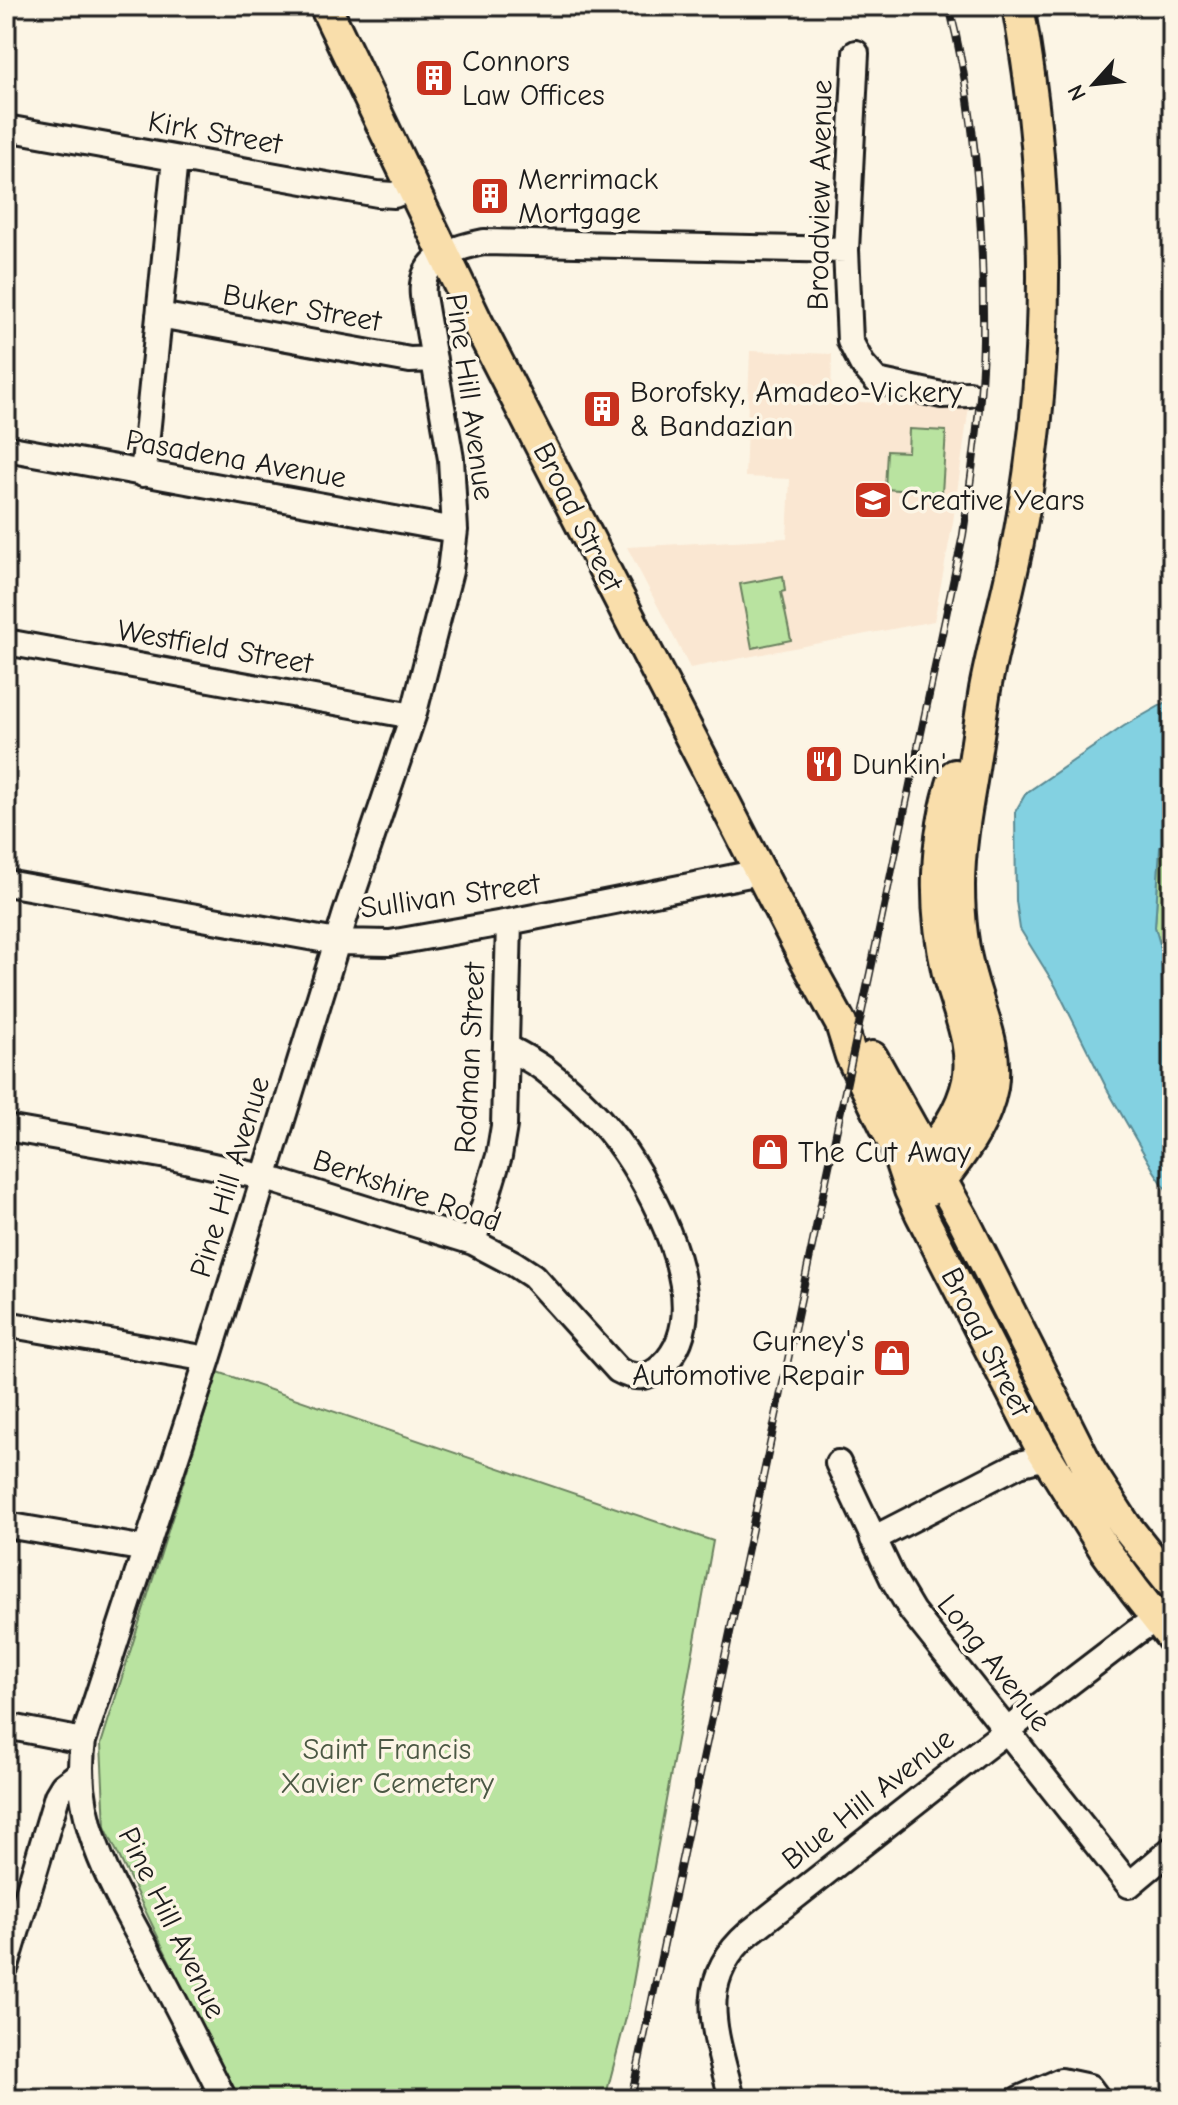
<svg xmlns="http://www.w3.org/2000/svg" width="1178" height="2105" font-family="'Comic Neue',sans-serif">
	<rect width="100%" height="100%" fill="#fcf5e5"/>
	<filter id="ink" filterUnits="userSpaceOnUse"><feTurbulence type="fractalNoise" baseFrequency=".0125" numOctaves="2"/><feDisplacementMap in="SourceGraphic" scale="16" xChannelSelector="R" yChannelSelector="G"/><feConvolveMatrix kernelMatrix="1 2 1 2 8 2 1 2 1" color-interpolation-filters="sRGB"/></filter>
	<g filter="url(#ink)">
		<path fill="#fae7d2" d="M750 351 832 354 831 401 969 406 953 522 934 621 690 668 627 547 787 538 790 479 745 477Z"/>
		<path fill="#b9e3a0" stroke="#6a805e" stroke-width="2" d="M909 429 946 431 942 493 885 489 887 451 908 452Z
			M783 576 785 591 781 592 791 640 752 648 740 584Z
			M1172 835V987L1155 927 1160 847Z
			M218 1372 713 1541 628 2010 605 2099H236L105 1827 101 1744Z"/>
		<path fill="#83d1e1" stroke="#5a8992" stroke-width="2" d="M1172 699V835L1160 847 1155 927 1172 987V1198L1154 1171 1107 1089 1056 987 1020 929 1016 901 1015 812 1026 793 1124 726Z"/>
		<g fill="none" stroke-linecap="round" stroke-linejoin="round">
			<defs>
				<path id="minor" d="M856 53 846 250 850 341 862 364 877 381 942 395 969 394
					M6 128 377 194 394 195 412 188
					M159 315 410 360 434 359
					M6 448 455 530
					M143 474 175 159
					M6 642 413 716
					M6 883 337 942 390 943 509 922 760 872
					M6 1128 167 1156 263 1177 473 1242 513 1263 533 1276 618 1370C634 1379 649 1379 662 1366 717 1314 659 1202 625 1152 604 1121 574 1092 544 1069 533 1061 519 1054 507 1047
					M473 1242 499 1156 504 1126 509 922
					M6 1324 208 1359
					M838 1463 893 1579 912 1611 1129 1885 1172 1849
					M6 1525 146 1549
					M873 1539 1019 1464 1038 1459 1049 1462
					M6 1726 83 1741
					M6 1966 57 1796 63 1786 80 1773
					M224 2099C203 2057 182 2015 160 1974 122 1902 70 1826 83 1741L208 1359 346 913 413 716 450 571 455 530 451 459 423 296C419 258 453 248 484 242L846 250
					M732 2099C717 2036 692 1982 749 1933L975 1755 1136 1632 1172 1609
					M1019 2099 1061 2081 1089 2087 1098 2099"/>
				<path id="major" d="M325 6 477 322 802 953 841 1024 851 1056 896 1148 910 1190 921 1214 1040 1446 1105 1550 1134 1590 1172 1638
					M872 1057 963 1219 1090 1471 1125 1525 1172 1584
					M916 1170C937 1143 961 1116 968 1081 975 1045 957 1009 948 974 933 909 934 839 955 775
					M910 1190C929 1197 939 1183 950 1169 969 1144 986 1119 992 1087 998 1048 981 1015 971 978 962 948 959 917 959 886 959 851 965 816 971 781 976 751 980 720 985 689 995 636 1011 584 1020 531 1052 356 1050 181 1018 6"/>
			</defs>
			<use href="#minor" stroke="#1c1c1c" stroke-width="30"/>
			<use href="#major" stroke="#1c1c1c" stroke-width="36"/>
			<use href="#minor" stroke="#fcf5e5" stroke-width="24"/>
			<use href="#major" stroke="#f9deab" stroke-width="30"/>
			<defs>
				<path id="rail" d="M631 2099 963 535C972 471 982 405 983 340 984 233 976 110 949 6"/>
			</defs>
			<use href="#rail" stroke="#1c1c1c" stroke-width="8"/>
			<use href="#rail" stroke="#fcf5e5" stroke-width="5" stroke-dasharray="15" stroke-linecap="butt"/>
		</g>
	</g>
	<defs>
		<symbol id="building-square" viewBox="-11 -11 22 22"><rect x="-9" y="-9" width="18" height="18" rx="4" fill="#c8321e" stroke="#fcf5e5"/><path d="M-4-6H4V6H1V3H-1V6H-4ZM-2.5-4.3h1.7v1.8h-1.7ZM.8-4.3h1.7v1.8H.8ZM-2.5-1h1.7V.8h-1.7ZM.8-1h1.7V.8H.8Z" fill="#fff"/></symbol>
		<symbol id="school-square" viewBox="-11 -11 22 22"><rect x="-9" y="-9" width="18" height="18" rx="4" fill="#c8321e" stroke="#fcf5e5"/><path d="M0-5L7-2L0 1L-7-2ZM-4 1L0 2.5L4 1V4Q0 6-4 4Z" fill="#fff"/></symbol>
		<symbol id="restaurant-square" viewBox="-11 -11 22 22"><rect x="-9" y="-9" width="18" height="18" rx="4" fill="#c8321e" stroke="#fcf5e5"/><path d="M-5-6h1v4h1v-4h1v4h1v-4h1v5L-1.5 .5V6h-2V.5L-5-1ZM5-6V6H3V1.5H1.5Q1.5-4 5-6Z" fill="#fff"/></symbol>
		<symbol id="shop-square" viewBox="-11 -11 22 22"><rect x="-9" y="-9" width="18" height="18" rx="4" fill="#c8321e" stroke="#fcf5e5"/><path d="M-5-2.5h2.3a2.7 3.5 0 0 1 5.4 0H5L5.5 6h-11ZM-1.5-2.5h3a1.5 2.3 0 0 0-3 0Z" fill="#fff"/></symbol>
	</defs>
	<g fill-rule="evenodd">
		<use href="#building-square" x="412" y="56" width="44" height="44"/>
		<use href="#building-square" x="468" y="174" width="44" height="44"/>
		<use href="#building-square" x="580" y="387" width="44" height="44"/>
		<use href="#school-square" x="851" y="478" width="44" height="44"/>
		<use href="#restaurant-square" x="802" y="742" width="44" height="44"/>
		<use href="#shop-square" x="748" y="1130" width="44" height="44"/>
		<use href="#shop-square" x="870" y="1336" width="44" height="44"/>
	</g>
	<g text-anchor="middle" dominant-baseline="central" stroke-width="7" stroke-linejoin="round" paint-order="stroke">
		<g font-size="30" fill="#1c1c1c" stroke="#fcf5e5" text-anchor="start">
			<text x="462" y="61">Connors<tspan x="462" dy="34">Law Offices</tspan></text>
			<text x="518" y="179">Merrimack<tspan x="518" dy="34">Mortgage</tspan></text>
			<text x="630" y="392">Borofsky, Amadeo-Vickery<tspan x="630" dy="34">&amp; Bandazian</tspan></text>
			<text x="901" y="500">Creative Years</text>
			<text x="852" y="764">Dunkin'</text>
			<text x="798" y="1152">The Cut Away</text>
			<text x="864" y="1341" text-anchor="end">Gurney's<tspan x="864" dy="34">Automotive Repair</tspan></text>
		</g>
		<g font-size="30" fill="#1c1c1c" stroke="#fcf5e5">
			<text transform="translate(215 133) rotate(10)">Kirk Street</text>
			<text transform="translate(820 195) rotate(-89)">Broadview Avenue</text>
			<text transform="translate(302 308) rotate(10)">Buker Street</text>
			<text transform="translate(470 397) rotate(82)">Pine Hill Avenue</text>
			<text transform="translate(236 459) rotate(10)">Pasadena Avenue</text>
			<text transform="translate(578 517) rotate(63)">Broad Street</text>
			<text transform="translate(215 647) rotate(10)">Westfield Street</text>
			<text transform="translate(450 896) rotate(-8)">Sullivan Street</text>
			<text transform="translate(470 1058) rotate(-87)">Rodman Street</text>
			<text transform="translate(230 1177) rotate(-73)">Pine Hill Avenue</text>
			<text transform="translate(407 1191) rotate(19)">Berkshire Road</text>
			<text transform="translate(986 1342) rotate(63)">Broad Street</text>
			<text transform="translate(994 1663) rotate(52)">Long Avenue</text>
			<text transform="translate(868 1799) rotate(-38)">Blue Hill Avenue</text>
			<text transform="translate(172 1923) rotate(64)">Pine Hill Avenue</text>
		</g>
		<g font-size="30" fill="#4b5844" stroke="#fcf5e5">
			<text x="387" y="1749">Saint Francis<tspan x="387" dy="34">Xavier Cemetery</tspan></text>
		</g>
	</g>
	<rect width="1178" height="2105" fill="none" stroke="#fcf5e5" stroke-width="32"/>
	<rect x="16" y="16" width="1146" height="2073" fill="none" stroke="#1c1c1c" stroke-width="3" filter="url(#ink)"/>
	<g transform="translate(1094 84) rotate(243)" stroke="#fcf5e5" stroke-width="6" paint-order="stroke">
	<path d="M0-6L14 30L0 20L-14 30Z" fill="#1c1c1c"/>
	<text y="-12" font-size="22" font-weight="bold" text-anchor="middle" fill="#1c1c1c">N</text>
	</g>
</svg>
